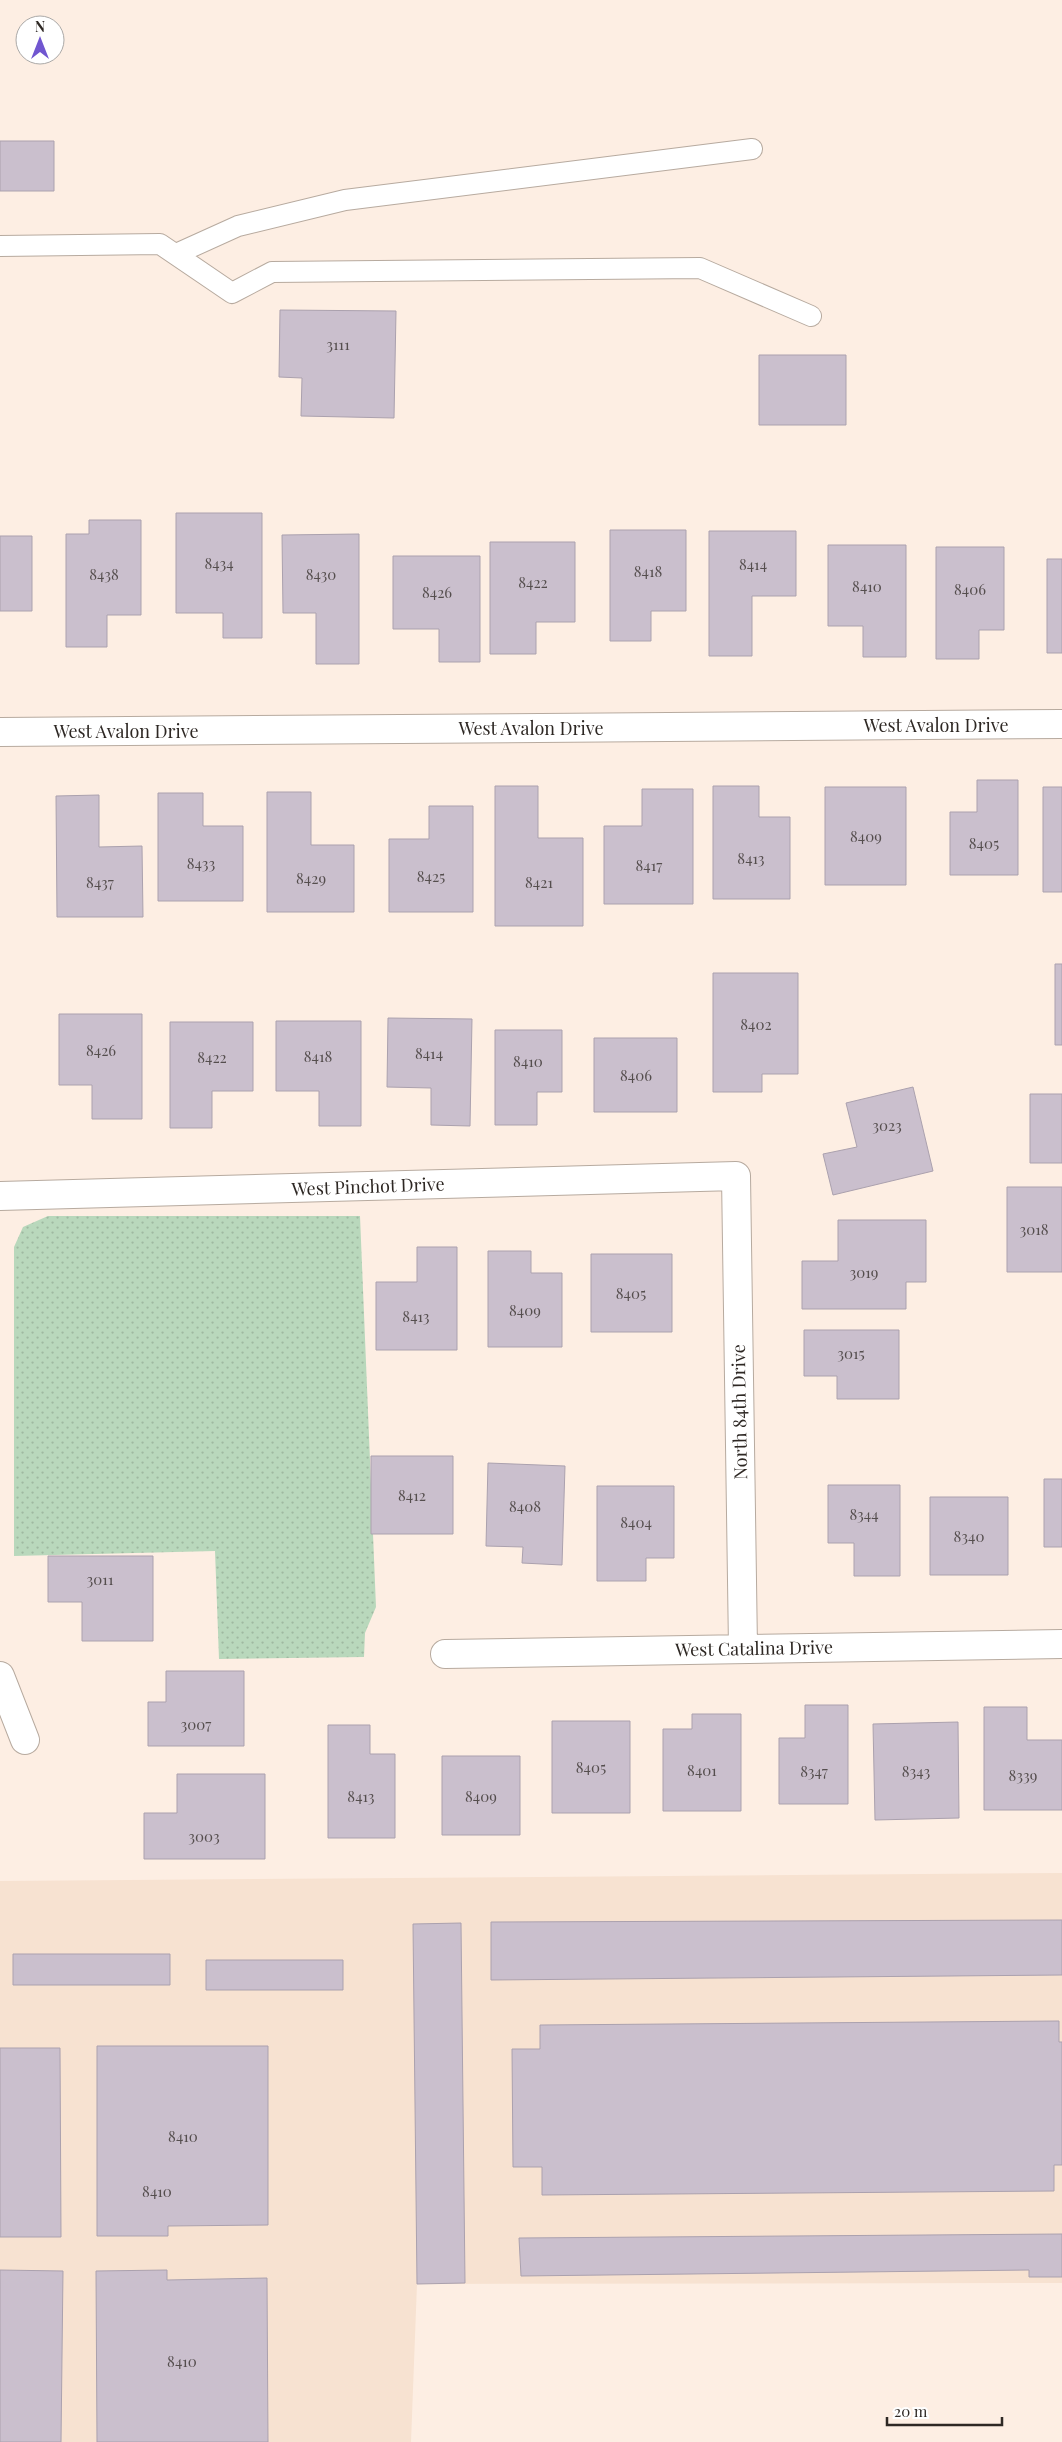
<svg xmlns="http://www.w3.org/2000/svg" width="1062" height="2442" font-family="'Playfair Display',serif">
	<defs>
		<pattern id="grass-dots" width="8" height="8" patternUnits="userSpaceOnUse" patternTransform="scale(1.25)"><rect width="8" height="8" fill="#b9d8bc"/><path d="M2 2h.1M6 6h.1" fill="none" stroke="#9fb9a1" stroke-width="1.8" stroke-linecap="round"/></pattern>
	</defs>
	<rect width="100%" height="100%" fill="#fdeee3"/>
	<path fill="#f7e2d1" d="M1062 1873V2283L417 2284 411 2442H0V1881Z"/>
	<path fill="url(#grass-dots)" d="M48 1216H360L376 1607 365 1633 364 1657 219 1659 215 1551 14 1556V1247L23 1227Z"/>
	<path fill="#cabfcd" stroke="#aba1ae" d="M0 141H54V191H0Z
		M280 310 396 311 394 418 301 416 302 378 279 377Z
		M759 355H846V425H759Z
		M176 513H262V638H223V613H176Z
		M89 520H141V615H107V647H66V534H89Z
		M610 530H686V611H651V641H610Z
		M709 531H796V596H752V656H709Z
		M359 534V664H316V613H283L282 535Z
		M0 536H32V611H0Z
		M490 542H575V622H536V654H490Z
		M828 545H906V657H863V626H828Z
		M936 547H1004V630H979V659H936Z
		M393 556H480V662H439V629H393Z
		M1047 559H1062V653H1047Z
		M977 780H1018V875H950V812H977Z
		M495 786H538V838H583V926H495Z
		M713 786H759V817H790V899H713Z
		M825 787H906V885H825Z
		M1043 787H1062V892H1043Z
		M642 789H693V904H604V826H642Z
		M267 792H311V845H354V912H267Z
		M158 793H203V826H243V901H158Z
		M99 795V847L142 846 143 917H57L56 796Z
		M429 806H473V912H389V839H429Z
		M1055 964H1062V1045H1055Z
		M713 973H798V1074H762V1092H713Z
		M59 1014H142V1119H92V1085H59Z
		M388 1018 472 1019 470 1126 431 1125V1088L387 1087Z
		M276 1021H361V1126H319V1091H276Z
		M170 1022H253V1091H212V1128H170Z
		M495 1030H562V1092H537V1125H495Z
		M594 1038H677V1112H594Z
		M913 1087 933 1171 833 1195 823 1154 857 1147 846 1103Z
		M1030 1094H1062V1163H1030Z
		M1007 1187H1062V1272H1007Z
		M838 1220H926V1282H906V1309H802V1261H838Z
		M417 1247H457V1350H376V1282H417Z
		M488 1251H531V1273H562V1347H488Z
		M591 1254H672V1332H591Z
		M804 1330H899V1399H837V1376H804Z
		M371 1456H453V1534H371Z
		M488 1463 565 1466 562 1565 522 1563 523 1547 486 1546Z
		M1044 1479H1062V1547H1044Z
		M828 1485H900V1576H854V1543H828Z
		M597 1486H674V1558H646V1581H597Z
		M930 1497H1008V1575H930Z
		M48 1556H153V1641H82V1602H48Z
		M166 1671H244V1746H148V1702H166Z
		M805 1705H848V1804H779V1738H805Z
		M984 1707H1027V1740H1062V1810H984Z
		M692 1714H741V1811H663V1729H692Z
		M552 1721H630V1813H552Z
		M958 1722 959 1818 875 1820 873 1724Z
		M328 1725H370V1754H395V1838H328Z
		M442 1756H520V1835H442Z
		M177 1774H265V1859H144V1813H177Z
		M1062 1920V1975L491 1980V1922Z
		M461 1923 465 2283 417 2284 413 1924Z
		M13 1954H170V1985H13Z
		M206 1960H343V1990H206Z
		M1059 2021V2042H1062V2165H1054V2191L542 2195V2167H513L512 2049H540V2025Z
		M97 2046H268V2225L168 2226V2236H97Z
		M0 2048H60L61 2237H0Z
		M1062 2234V2277H1029V2270L521 2276 519 2238Z
		M0 2270 63 2271 61 2442H0Z
		M167 2270V2280L267 2278 268 2442H97L96 2271Z"/>
	<g fill="none" stroke-linecap="round" stroke-linejoin="round">
		<defs>
			<path id="lane" d="M0 246 160 244 232 293 272 272 700 268 811 316
				M176 254 238 226 345 200 752 149"/>
			<path id="street" d="M0 732 1062 724
				M0 1196 736 1176 743 1648
				M445 1654 1062 1644
				M0 1676 25 1740"/>
		</defs>
		<use href="#lane" stroke="#b7aa9f" stroke-width="22"/>
		<use href="#street" stroke="#b7aa9f" stroke-width="30"/>
		<use href="#lane" stroke="#fff" stroke-width="20"/>
		<use href="#street" stroke="#fff" stroke-width="28"/>
	</g>
	<g text-anchor="middle" dominant-baseline="central" stroke-width="5" stroke-linejoin="round" paint-order="stroke">
		<g font-size="15" fill="#554e4e">
			<text x="338" y="344">3111</text>
			<text x="219" y="563">8434</text>
			<text x="753" y="564">8414</text>
			<text x="648" y="571">8418</text>
			<text x="104" y="574">8438</text>
			<text x="321" y="574">8430</text>
			<text x="533" y="582">8422</text>
			<text x="867" y="586">8410</text>
			<text x="970" y="589">8406</text>
			<text x="437" y="592">8426</text>
			<text x="866" y="836">8409</text>
			<text x="984" y="843">8405</text>
			<text x="751" y="858">8413</text>
			<text x="201" y="863">8433</text>
			<text x="649" y="865">8417</text>
			<text x="431" y="876">8425</text>
			<text x="311" y="878">8429</text>
			<text x="100" y="882">8437</text>
			<text x="539" y="882">8421</text>
			<text x="756" y="1024">8402</text>
			<text x="101" y="1050">8426</text>
			<text x="429" y="1053">8414</text>
			<text x="318" y="1056">8418</text>
			<text x="212" y="1057">8422</text>
			<text x="528" y="1061">8410</text>
			<text x="636" y="1075">8406</text>
			<text x="887" y="1125">3023</text>
			<text x="1034" y="1229">3018</text>
			<text x="864" y="1272">3019</text>
			<text x="631" y="1293">8405</text>
			<text x="525" y="1310">8409</text>
			<text x="416" y="1316">8413</text>
			<text x="851" y="1353">3015</text>
			<text x="412" y="1495">8412</text>
			<text x="525" y="1506">8408</text>
			<text x="864" y="1514">8344</text>
			<text x="636" y="1522">8404</text>
			<text x="969" y="1536">8340</text>
			<text x="100" y="1579">3011</text>
			<text x="196" y="1724">3007</text>
			<text x="591" y="1767">8405</text>
			<text x="702" y="1770">8401</text>
			<text x="814" y="1771">8347</text>
			<text x="916" y="1771">8343</text>
			<text x="1023" y="1775">8339</text>
			<text x="361" y="1796">8413</text>
			<text x="481" y="1796">8409</text>
			<text x="204" y="1836">3003</text>
			<text x="183" y="2136">8410</text>
			<text x="157" y="2191">8410</text>
			<text x="182" y="2361">8410</text>
		</g>
		<g font-size="18" fill="#2e2824" stroke="#fff">
			<text x="936" y="725">West Avalon Drive</text>
			<text x="531" y="728">West Avalon Drive</text>
			<text x="126" y="731">West Avalon Drive</text>
			<text transform="translate(368 1186) rotate(-2)">West Pinchot Drive</text>
			<text transform="translate(739 1412) rotate(-91)">North 84th Drive</text>
			<text transform="translate(754 1648) rotate(-1)">West Catalina Drive</text>
		</g>
	</g>
	<g transform="translate(40 40)"><circle r="24" fill="#ffffff" stroke="#aba9a7"/>
	<path d="M0-4L9 19L0 12L-9 19Z" fill="#7156d0"/>
	<text y="-8" font-size="14" font-weight="bold" text-anchor="middle" fill="#2e2824">N</text>
	</g>
	<path d="M887 2417v8h115v-8" fill="none" stroke="#2e2824" stroke-width="2.5"/>
	<text x="894" y="2417" font-size="15" fill="#2e2824" stroke="#ffffff" stroke-width="4" paint-order="stroke">20 m</text>
</svg>
